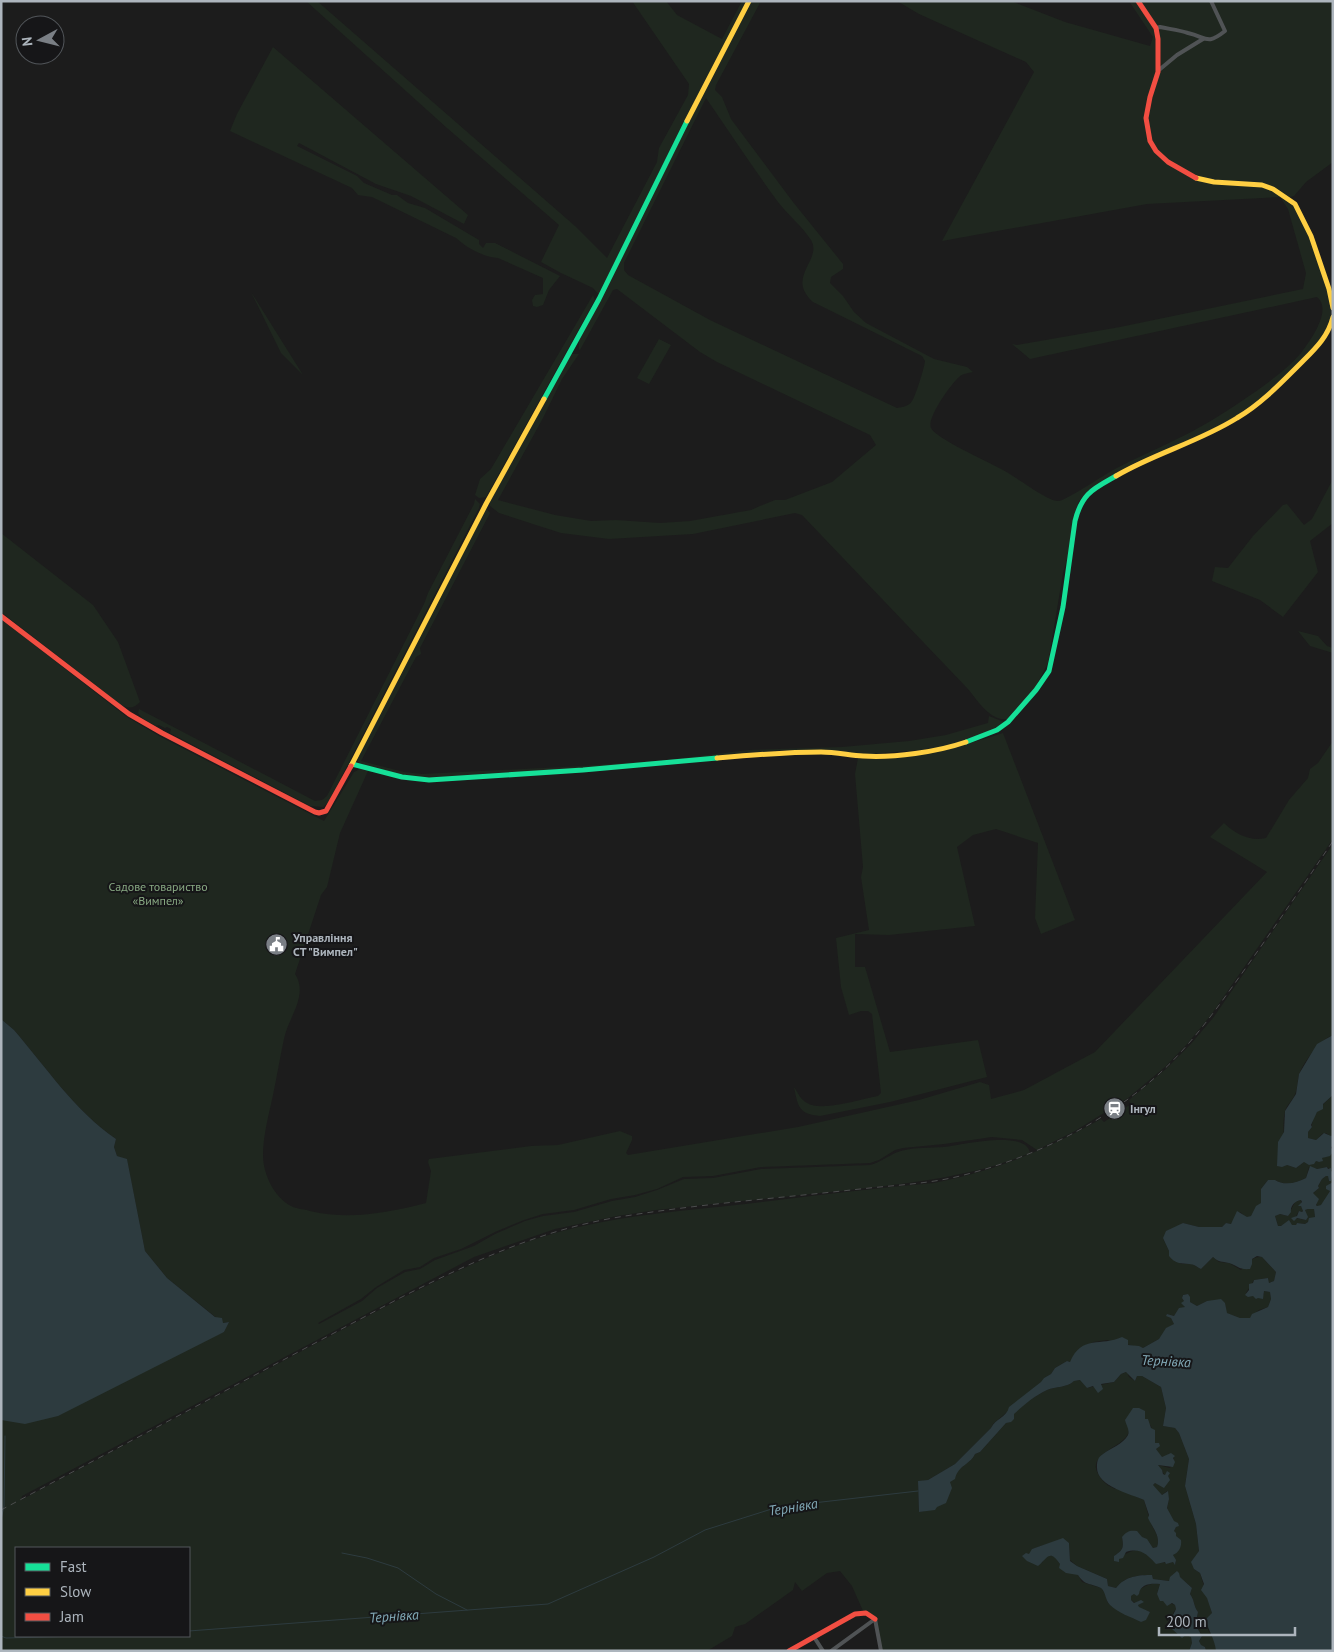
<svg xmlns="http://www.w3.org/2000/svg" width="1334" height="1652" font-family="'PT Sans',sans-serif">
	<rect width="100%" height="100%" fill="#1c1c1c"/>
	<path fill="#1f271f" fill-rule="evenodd" d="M306 1H317L575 226 607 258 657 162 659 148 688 95 689 84 632 1H666L677 15 722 39 742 1H746L599 295 593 288 561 273 541 262 559 225 447 128Z
		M750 1H761L716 85 715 90 722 97 731 119 793 202 843 264V269L831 277 830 283 843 296 854 312 866 323 934 359 967 367 973 372C968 373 962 374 959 377 951 384 926 419 931 428 935 438 987 461 999 468 1013 474 1046 501 1058 501 1064 502 1104 475 1113 470 1135 458 1158 449 1181 437 1208 424 1233 407 1258 390 1273 379 1289 367 1301 353 1310 341 1333 310 1317 297L1030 359 1012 344 1017 345 1120 327 1303 289 1306 273 1288 209 1280 197 1147 204 942 241 1034 72 1026 62 919 14 897 1H1011L1065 22 1150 46 1153 37 1129 1H1333V162L1306 182 1294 196 1290 197C1280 196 1273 187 1263 185 1247 181 1230 182 1214 181 1181 179 1148 153 1147 119 1147 104 1155 90 1159 75 1162 63 1160 50 1159 37L1156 38C1168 77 1129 114 1154 151 1159 158 1167 163 1175 168 1183 173 1192 179 1202 181 1224 187 1251 179 1272 190 1279 193 1289 199 1294 205 1304 216 1315 249 1319 263 1325 281 1334 304 1330 322 1324 340 1311 351 1298 364 1280 382 1260 401 1238 415 1208 435 1172 445 1139 461 1122 469 1106 479 1090 489L1079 501 1076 509 1070 549 1063 573 1048 663 1035 688 1007 719C989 721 977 699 967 688L802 515 795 513 693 534 609 539 561 533 499 513 490 506V501L571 354H579L562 379 543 418 498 500 555 515 591 521 616 520 660 523 690 521 751 510 760 506 775 500H785L832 482 876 445 870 435 717 362 700 352 617 289 613 290 580 350 579 349V341ZM706 98C730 133 753 168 778 202 788 215 802 226 811 240 823 260 785 277 813 302L922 356 925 361C924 369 916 395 912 401 909 406 903 407 897 408L710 320 628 275 624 270V263Z
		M273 47 468 215 464 224 411 196 376 184 299 143 297 146 357 176 364 183 392 195H397L408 203 425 208 479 240V244L483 248 486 243H495L560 276 549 290 543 305 537 307 533 306 532 300 535 295 543 294V278L498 258C483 257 467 248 456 238L372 197 358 195 352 188 230 131 237 114Z
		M251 292 303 375 281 353Z
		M593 295 595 300 486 497 479 498 475 495 480 479 491 469Z
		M659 339 671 345 649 384 637 378Z
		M1333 479V523L1310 541 1318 572 1283 617 1260 600 1212 581 1215 567 1228 568 1253 536 1283 505 1287 504 1304 525 1312 519Z
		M475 499 480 504 479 508 328 803 323 807 310 806 170 733 171 729 167 727 165 728 159 725 156 726 142 718 138 713 139 709 315 801 322 800 327 796 424 604 428 593 474 504Z
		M486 508 490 513 420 648 421 654 416 657 361 761 404 772 422 774 582 766 667 760 748 750 842 747 909 741 946 735 988 723 989 716 1004 722 992 731 947 746 920 750 870 754 783 750 668 762 429 778C405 776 380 773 358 762L357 758Z
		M1 533 93 605 118 642 140 702C133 709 128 709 120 704L1 612Z
		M1 619 127 717 161 737 324 821 354 772 360 769 368 771 340 833 327 887 321 895 295 974C309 995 288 1018 284 1039 280 1057 277 1076 273 1095 269 1114 263 1135 263 1155 263 1174 274 1197 291 1206 296 1209 304 1209 310 1211 349 1220 388 1213 426 1203L431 1171 428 1162 429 1159 531 1146 558 1145 620 1131 632 1136V1140L626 1153 628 1155 798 1127 919 1100 980 1082 989 1085 991 1099 1024 1090 1095 1052 1267 872 1210 837 1224 823C1235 834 1251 842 1266 838L1289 800 1308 778 1310 769 1318 763 1333 741V839L1211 1015 1188 1043 1165 1067 1128 1098 1075 1131 1037 1150 1022 1140 992 1137 944 1144 903 1148 895 1150 879 1160 870 1163 761 1167 713 1176 683 1177 657 1189 635 1195 611 1199 574 1210 543 1214 524 1220 495 1232 461 1249 434 1258 420 1267 404 1270 376 1287 361 1299 318 1323 319 1324 362 1301 377 1288 405 1272 420 1269 435 1260 474 1246 495 1234 525 1221 543 1216 574 1212 612 1201 635 1197 657 1190 684 1179 713 1178 761 1169 870 1165C882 1162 890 1154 901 1151 915 1147 930 1148 944 1147 961 1145 1026 1129 1030 1153 972 1177 910 1183 849 1190 784 1197 720 1203 656 1210L617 1216 555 1229 474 1257 22 1496 21 1500 398 1300C449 1275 500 1249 555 1233 611 1217 669 1212 727 1206 796 1198 865 1189 934 1183 998 1170 1045 1150 1101 1119L1104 1122 1131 1104 1129 1100 1166 1069 1190 1045 1213 1018 1333 844V1035C1321 1039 1303 1062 1299 1075 1297 1081 1298 1089 1295 1094 1293 1100 1287 1104 1285 1111 1281 1128 1286 1148 1287 1165L1296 1168 1304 1162 1317 1161 1318 1162 1322 1158 1333 1152V1172L1327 1167 1317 1169 1309 1167 1306 1178C1297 1183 1284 1186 1275 1180H1268L1261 1189V1203L1251 1216 1247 1218 1240 1212 1231 1224 1226 1223 1222 1227H1199L1183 1223 1163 1238 1169 1251 1181 1264H1192L1201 1269 1213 1257 1219 1262 1229 1263 1241 1270C1247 1263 1252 1256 1262 1257L1276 1272 1274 1281 1269 1283 1268 1278 1254 1280 1246 1293 1253 1296 1264 1295V1291L1270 1292 1271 1299 1268 1307 1259 1310 1250 1318H1240L1226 1313 1225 1303 1207 1301 1197 1306 1190 1302 1188 1294 1183 1295 1182 1298 1184 1301 1185 1307 1174 1316 1167 1314V1316L1171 1318 1174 1324 1159 1339 1143 1348 1107 1340 1093 1342 1070 1362 1067 1361 1055 1368 1051 1374 1044 1378 1042 1382 993 1424 991 1428 955 1464 928 1480 918 1482 919 1512 930 1510 957 1471 973 1458 975 1454 980 1452 1006 1423 1014 1419 1013 1414C1024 1405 1034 1396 1047 1390 1056 1386 1067 1388 1074 1381L1081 1380 1087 1388 1114 1382 1121 1374 1127 1372 1129 1377 1135 1381 1137 1376H1142L1161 1387 1166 1408 1163 1426 1175 1428 1179 1433 1189 1459 1185 1486 1196 1524 1199 1551 1194 1569 1200 1573 1212 1613 1208 1630 1216 1641V1651H1206L1205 1647 1201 1646 1199 1641 1202 1636 1196 1626 1198 1620 1197 1617 1198 1612C1193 1605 1195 1601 1190 1594L1192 1588 1180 1577 1169 1581 1153 1579 1152 1575C1139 1575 1125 1576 1116 1588L1108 1586 1107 1579 1077 1566 1070 1560 1069 1543 1063 1539 1032 1549 1042 1563 1045 1557 1050 1555 1056 1557 1060 1564 1078 1575 1082 1582 1101 1588 1105 1593 1108 1603 1113 1607 1141 1622 1150 1612 1139 1608 1138 1605 1139 1601 1135 1603 1131 1600V1596C1141 1589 1147 1582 1160 1584L1157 1594 1163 1601 1175 1605 1176 1609 1173 1613 1186 1635 1191 1636 1192 1643 1189 1651H881L875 1619 863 1611 852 1586 840 1571 827 1573 802 1591 795 1582 793 1590 745 1624 735 1627 732 1636 707 1651H1V1420L224 1332 228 1322 223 1323 167 1278 145 1251 127 1160 117 1156 114 1147 116 1139C75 1111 46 1067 14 1030L1 1019ZM1134 1410 1151 1426 1155 1443 1158 1447 1156 1449 1161 1457 1173 1455 1174 1461 1170 1468 1158 1465 1168 1480 1164 1487 1155 1483 1152 1486 1162 1495 1167 1491 1169 1499 1167 1508 1176 1527 1174 1531 1177 1552 1173 1555 1176 1563 1175 1564 1173 1562 1167 1563 1153 1561C1144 1545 1130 1549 1119 1559L1114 1556C1123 1550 1124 1548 1122 1537L1149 1542 1153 1548 1157 1547C1161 1536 1152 1529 1150 1520 1148 1514 1146 1507 1144 1500L1118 1489H1115C1112 1487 1108 1486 1105 1483 1103 1481 1100 1477 1098 1474 1087 1454 1121 1448 1128 1434 1130 1430 1128 1424 1127 1419ZM16 1548H189V1636H16Z
		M1298 631 1318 636 1327 646 1333 648V653L1310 646Z
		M1003 733 1075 920 1041 934 1035 918 1038 843 996 829 973 835 957 847 975 926 889 935 855 934V967H865L890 1052 978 1040 987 1077 890 1102 820 1116C799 1114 798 1107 794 1087 798 1093 801 1100 807 1103 822 1112 861 1099 878 1096L881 1093 872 1014 868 1011H861L849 1015 841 987 836 938 869 930 861 877 863 867 855 774 858 758C908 762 956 748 1003 733Z
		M1333 1095V1135L1331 1137 1326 1133 1322 1134 1316 1140 1308 1138V1132L1312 1127C1312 1113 1324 1104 1333 1095Z
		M1326 1176H1328L1329 1181 1333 1176V1182L1329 1185 1328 1189 1330 1191 1322 1205 1317 1206 1313 1193 1319 1188 1318 1186 1322 1179Z
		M1301 1200V1206L1303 1210 1302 1212 1299 1211 1295 1218 1306 1220 1305 1210 1308 1209H1314L1315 1217 1305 1224 1297 1223 1296 1225 1278 1226 1275 1216 1279 1214 1288 1216 1295 1202Z"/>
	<path fill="#2d3b3f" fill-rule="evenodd" d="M1 1019 14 1030C46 1067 75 1111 116 1139L114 1147 117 1156 127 1159 145 1251 167 1278 215 1317 222 1318 223 1323 229 1322 224 1332 58 1416 25 1424 1 1420Z
		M1333 1035V1095L1323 1104V1109L1317 1112 1311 1125 1312 1127 1308 1132V1138L1316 1140 1324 1133 1331 1136 1333 1135V1146L1331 1147 1333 1152 1330 1156 1322 1158 1323 1161 1319 1162 1316 1161 1314 1164 1309 1165 1304 1162 1296 1168 1287 1165 1282 1167 1277 1166 1278 1142 1284 1132 1285 1111 1296 1094 1299 1074 1317 1044Z
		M1310 1166 1317 1169 1327 1167 1328 1169 1331 1168V1171L1333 1172 1331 1181H1329L1328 1176H1326L1322 1179 1318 1186 1319 1188 1313 1193 1319 1199 1316 1205 1317 1206 1321 1205 1330 1191 1326 1189V1186L1333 1182V1651H1216C1215 1639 1208 1631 1206 1619L1212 1613 1207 1598 1201 1590 1204 1584 1200 1573 1194 1569 1191 1562 1199 1551 1196 1524 1185 1486 1189 1459 1179 1433 1175 1428 1163 1426 1166 1408 1161 1387 1142 1376H1137L1135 1381 1126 1372 1121 1374 1114 1382 1101 1384 1103 1389 1098 1393 1093 1386 1087 1388 1080 1380 1074 1381C1067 1388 1056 1386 1047 1390 1034 1396 1024 1405 1014 1414V1419L1011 1422 1006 1423 980 1452 975 1454C970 1465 958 1465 955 1479L950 1482 952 1488 946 1503 937 1507 935 1510 919 1512 918 1481 928 1480 955 1464 991 1428C995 1419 1007 1417 1009 1407L1041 1382 1044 1378 1051 1374 1055 1368 1067 1361 1070 1362C1082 1334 1101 1347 1122 1337L1128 1340V1345L1139 1346 1143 1348 1159 1339 1166 1328 1174 1324 1171 1318 1166 1316 1167 1314 1174 1316 1179 1308 1185 1307 1181 1303 1184 1301 1182 1298 1183 1295 1188 1294 1190 1297V1302L1197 1306 1207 1301 1221 1299 1225 1303 1227 1313 1240 1318H1250L1252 1314 1268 1307 1271 1299 1270 1292 1264 1291 1263 1299 1258 1298 1256 1299 1253 1296 1248 1297 1245 1295 1249 1290V1284L1253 1283 1254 1280 1268 1278 1269 1283 1274 1281 1276 1272 1262 1257 1257 1256 1252 1259V1264L1250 1269C1239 1270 1238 1266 1229 1263 1221 1261 1220 1263 1213 1257L1201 1269C1197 1267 1194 1264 1189 1264 1181 1263 1175 1264 1169 1256V1251L1163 1238 1166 1231 1183 1223 1199 1227H1222L1226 1223 1231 1224 1237 1211 1247 1217 1251 1216 1256 1206 1261 1203V1189L1268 1180H1275C1284 1186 1297 1183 1306 1178ZM1301 1200 1302 1202 1298 1206H1301L1303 1211 1302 1212 1299 1211 1297 1216 1291 1218 1294 1221 1297 1218 1306 1220 1308 1217 1305 1210 1308 1209H1314L1315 1217 1309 1218 1308 1222 1305 1224 1297 1223 1296 1225H1292L1289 1220 1281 1226H1278L1275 1216 1280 1214 1288 1216 1291 1212C1290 1206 1295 1201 1301 1200Z
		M1133 1408H1139L1145 1411V1419H1148L1151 1428 1155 1430V1443H1159L1160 1446 1156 1449 1162 1457 1171 1453 1175 1456 1173 1458 1175 1462 1173 1467 1158 1465 1162 1470 1163 1474 1165 1475 1167 1471 1170 1473 1168 1476 1170 1480 1164 1488 1155 1483 1153 1485 1162 1495 1168 1491 1169 1499 1167 1508 1174 1521 1178 1523 1179 1526 1176 1527 1174 1531 1176 1533V1536L1181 1540C1182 1546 1179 1553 1173 1555L1176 1560 1175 1565 1173 1562 1166 1564 1165 1562 1156 1564C1148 1555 1140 1547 1126 1552L1123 1558 1119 1559V1562L1114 1561V1556C1123 1550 1124 1548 1122 1537 1127 1531 1130 1530 1137 1531L1142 1537 1147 1539 1153 1548 1157 1547C1161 1536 1152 1527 1148 1518L1149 1515 1144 1500C1130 1494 1096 1486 1097 1467 1097 1461 1098 1457 1103 1454 1111 1448 1123 1444 1128 1435 1130 1430 1126 1425 1125 1420Z
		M1063 1538 1069 1543 1070 1561 1077 1566 1107 1579 1108 1586 1116 1588C1125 1576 1139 1575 1152 1575L1153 1579 1169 1581 1170 1577 1177 1571 1179 1573 1180 1577 1192 1588 1190 1594C1195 1601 1193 1605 1198 1612L1197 1617 1198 1620 1196 1626 1202 1636 1199 1641 1201 1645 1205 1647 1206 1651H1189L1192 1643 1191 1637 1186 1635 1182 1638 1172 1629 1170 1621 1176 1609 1175 1605 1172 1603 1167 1606 1163 1601H1160L1157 1594 1160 1584C1151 1583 1140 1584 1139 1594L1137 1596 1134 1594 1131 1596V1600L1134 1603 1141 1600 1144 1602 1138 1605 1139 1607 1150 1612 1146 1620 1141 1622C1131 1617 1118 1613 1110 1605 1105 1600 1106 1592 1101 1588 1091 1583 1085 1586 1078 1575L1066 1573 1059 1568 1060 1564C1050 1549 1048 1557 1038 1566L1027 1561 1022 1556 1026 1553 1029 1554 1032 1549Z"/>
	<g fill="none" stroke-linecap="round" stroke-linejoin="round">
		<path stroke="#2d3b3f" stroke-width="1" d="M1 1520 4 1506 5 1436
			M342 1553 367 1558 398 1568 436 1594 467 1610
			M189 1631 548 1604 654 1557 705 1530 778 1507 918 1491
			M1 1636 6 1638 82 1636"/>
		<path stroke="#505355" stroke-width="4" d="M1156 28 1160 27C1169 29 1179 30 1188 33 1207 37 1206 46 1225 31L1211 1
			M1159 70 1177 55 1203 39
			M814 1637 823 1651
			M831 1651 875 1619 881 1651"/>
		<path stroke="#16e098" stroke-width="5" d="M544 399 599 299 687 121
			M966 742 997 730 1008 722 1036 690 1049 671 1063 607 1075 521C1082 493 1093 489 1116 476
			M352 764 402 777 429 780 583 770 717 758"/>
		<path stroke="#ffcf43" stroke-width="5" d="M687 121 749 1
			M1196 178 1214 182 1262 185 1273 189 1295 204 1311 236 1329 289 1333 308
			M1116 476C1155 453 1199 442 1237 418 1261 404 1281 383 1301 363 1315 349 1328 337 1333 317
			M717 758C752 755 786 752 821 752 835 752 849 755 863 756 894 758 937 752 966 742
			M351 766 486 504 544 399"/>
		<path stroke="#f24e42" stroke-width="5" d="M1138 1 1156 28 1158 39V72L1150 97 1146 118 1150 141 1156 151 1168 162 1196 178
			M1 616 129 714 162 733 315 812 319 813 326 811 351 766
			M789 1651 855 1614 866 1613 875 1619"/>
		<path stroke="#4b4d4d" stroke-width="1" stroke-dasharray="6 5" stroke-linecap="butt" d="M1 1510 398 1299C469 1263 540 1230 619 1217 699 1204 780 1198 860 1189 895 1185 930 1184 964 1175 1030 1158 1092 1129 1145 1086 1186 1053 1215 1011 1245 969 1275 927 1304 884 1333 841"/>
	</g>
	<defs>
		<symbol id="civic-disc" viewBox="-11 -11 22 22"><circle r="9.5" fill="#7a7f85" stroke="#161618"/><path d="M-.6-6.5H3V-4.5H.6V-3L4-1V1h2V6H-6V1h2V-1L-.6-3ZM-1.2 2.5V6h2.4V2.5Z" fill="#fff"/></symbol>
		<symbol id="station-disc" viewBox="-11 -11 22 22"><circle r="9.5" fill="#7a7f85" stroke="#161618"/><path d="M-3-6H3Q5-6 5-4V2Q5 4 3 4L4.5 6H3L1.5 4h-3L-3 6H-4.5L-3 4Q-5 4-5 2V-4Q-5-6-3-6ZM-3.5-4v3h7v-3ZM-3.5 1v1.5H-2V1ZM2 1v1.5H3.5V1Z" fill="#fff"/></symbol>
	</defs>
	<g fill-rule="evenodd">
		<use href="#civic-disc" x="264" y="932" width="25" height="25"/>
		<use href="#station-disc" x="1102" y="1096" width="25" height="25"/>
	</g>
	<g text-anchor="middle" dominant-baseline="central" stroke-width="4" stroke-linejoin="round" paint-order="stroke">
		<g font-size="12" fill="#88a983" stroke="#161618">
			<text x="158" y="886">Садове товариство<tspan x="158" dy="14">«Вимпел»</tspan></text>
		</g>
		<g font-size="12" font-weight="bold" fill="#adb5bd" stroke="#161618" text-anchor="start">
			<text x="293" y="937">Управління<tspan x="293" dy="14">СТ "Вимпел"</tspan></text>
			<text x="1130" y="1108">Інгул</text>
		</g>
		<g font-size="14" font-style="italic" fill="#83abb9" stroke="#161618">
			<text transform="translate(1166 1361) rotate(3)">Тернівка</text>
			<text transform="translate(793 1507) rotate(-9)">Тернівка</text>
			<text transform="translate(394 1616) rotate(-4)">Тернівка</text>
		</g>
	</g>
	<rect width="1334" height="1652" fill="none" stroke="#adb5bd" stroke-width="5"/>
	<rect x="15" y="1547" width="175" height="90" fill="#161618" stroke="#52565a"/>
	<rect x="25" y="1563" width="25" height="8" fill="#16e098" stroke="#52565a"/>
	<text x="60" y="1572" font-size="15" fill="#adb5bd">Fast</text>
	<rect x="25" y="1588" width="25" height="8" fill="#ffcf43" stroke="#52565a"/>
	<text x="60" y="1597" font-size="15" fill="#adb5bd">Slow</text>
	<rect x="25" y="1613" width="25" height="8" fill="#f24e42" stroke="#52565a"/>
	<text x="60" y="1622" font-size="15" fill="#adb5bd">Jam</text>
	<g transform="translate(40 40) rotate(263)"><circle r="24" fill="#161618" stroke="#52565a"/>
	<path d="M0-4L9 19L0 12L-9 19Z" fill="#7a7f85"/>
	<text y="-8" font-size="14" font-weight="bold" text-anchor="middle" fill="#adb5bd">N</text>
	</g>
	<path d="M1159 1627v8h136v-8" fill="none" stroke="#adb5bd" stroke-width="2.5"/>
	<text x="1166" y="1627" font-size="15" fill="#adb5bd" stroke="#161618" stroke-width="4" paint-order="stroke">200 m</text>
</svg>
